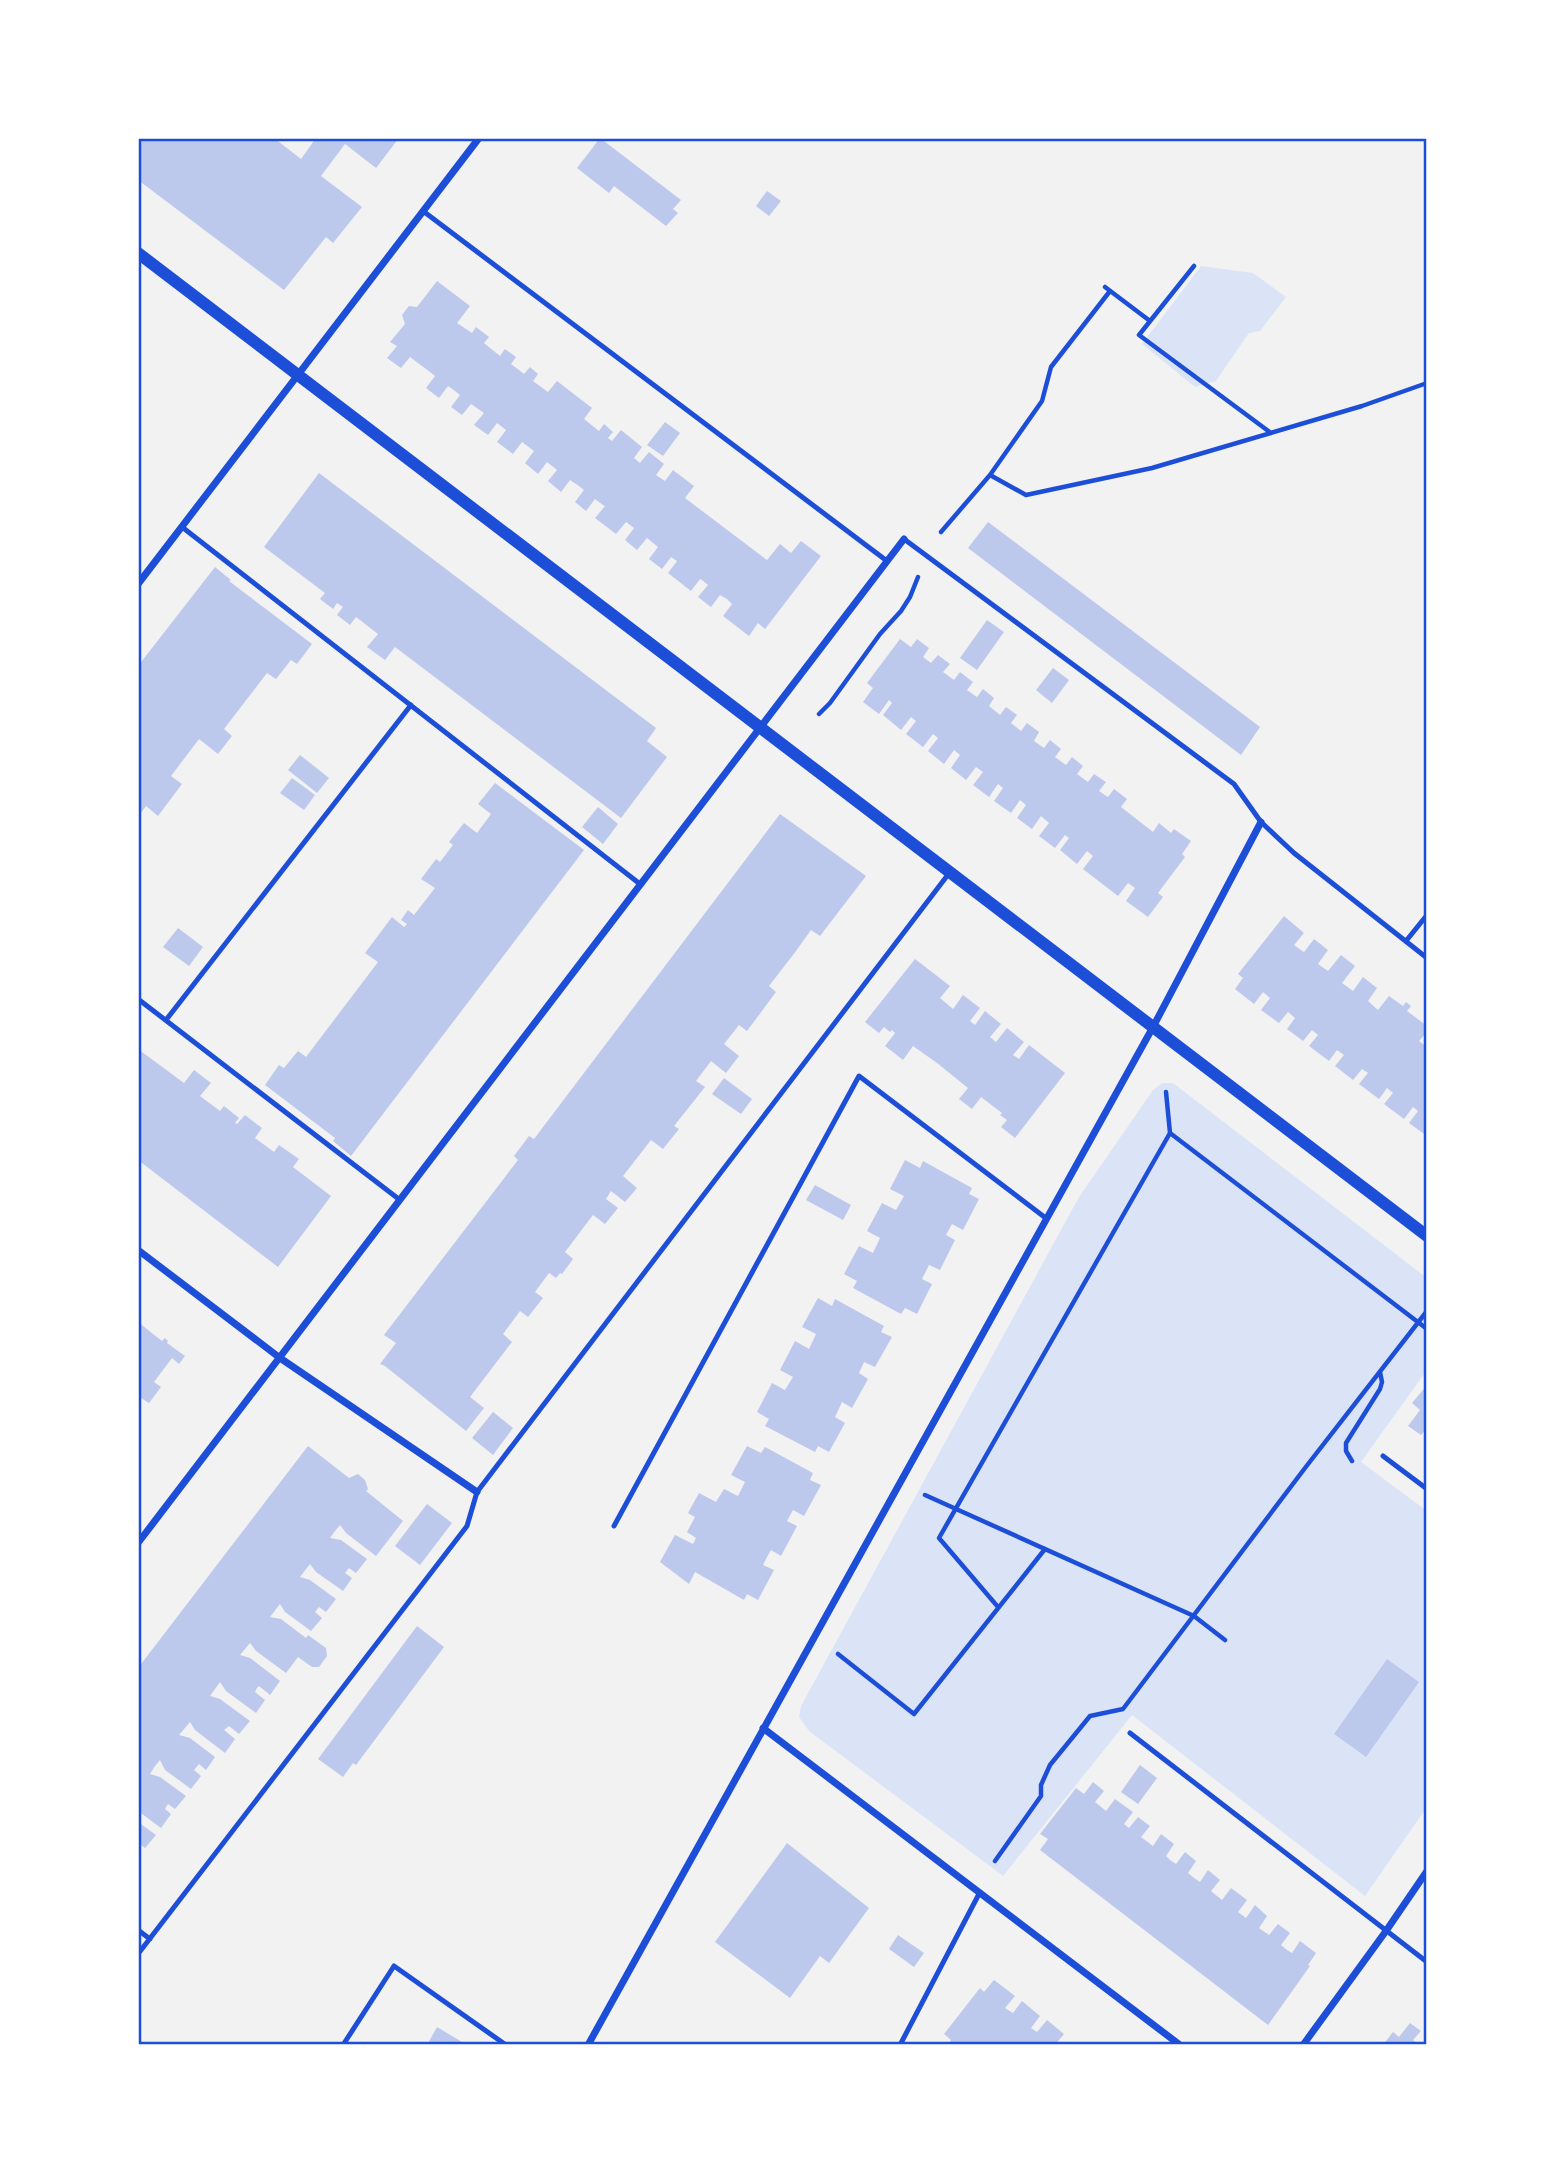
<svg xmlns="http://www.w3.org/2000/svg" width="1565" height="2183" font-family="'Work Sans',sans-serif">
	<rect width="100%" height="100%" fill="#f2f2f2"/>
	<path fill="#dbe4f7" d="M1201 266 1253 273 1286 297 1260 331 1249 333 1216 381 1195 387 1142 344Z
		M1162 1083H1173L1427 1278V1370L1361 1462 1427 1511V1807L1365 1896 1132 1715 1003 1876 809 1731 799 1717 801 1706 1079 1197 1153 1090Z"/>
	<path fill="#bdc9ec" d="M138 138H274L301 159 316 138H399L376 168 345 144 321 176 362 207 333 243 326 237 284 290 138 180Z
		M600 138 681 200 673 209 678 213 666 226 614 186 609 193 577 168Z
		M767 191 781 201 769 216 756 206Z
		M437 281 470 306 457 323 472 333 476 327 489 337 484 343 500 356 505 349 516 357 511 364 524 374 530 367 538 374 533 381 548 392 557 381 592 408 584 419 599 431 604 424 613 432 608 438 612 441 621 430 642 447 634 458 640 463 649 452 664 464 656 475 665 481 673 470 694 486 685 498 767 560 780 544 791 553 801 541 821 556 765 629 758 623 749 636 723 616 732 604 727 599 720 595 711 607 698 597 708 585 702 580 700 579 691 591 668 573 677 561 671 557 662 569 649 559 658 547 647 538 637 550 625 540 634 528 626 522 616 534 595 518 605 506 603 505 595 499 586 511 575 502 584 490 579 486 570 480 561 492 548 481 557 470 547 462 538 474 525 463 534 451 522 442 513 454 497 442 506 430 497 423 488 435 474 425 484 413 471 404 462 415 451 407 460 395 455 391 448 386 439 398 426 388 435 376 430 372 410 357 401 368 387 358 397 346 390 342 405 324 402 315 409 306 417 307Z
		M665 422 680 433 663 456 647 445Z
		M319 473 656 728 647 741 667 757 621 818 395 647 385 660 378 655 367 647 378 634 356 617 350 625 337 615 343 607 337 603 333 609 320 599 325 593 264 547Z
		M988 522 1260 727 1241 755 968 548Z
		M215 567 231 580 229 581 312 644 297 664 291 660 276 679 267 673 224 729 232 736 218 754 199 739 171 776 182 784 158 816 146 806 138 817V666Z
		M987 620 1004 632 977 670 960 658Z
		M900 639 911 647 917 639 929 648 923 657 931 663 938 655 950 664 943 672 954 680 960 672 973 682 967 690 977 697 983 689 994 698 989 706 1000 715 1006 707 1017 715 1011 723 1021 731 1027 723 1039 732 1034 741 1044 748 1050 740 1061 749 1055 757 1066 765 1072 757 1083 766 1077 774 1088 782 1094 774 1106 782 1099 791 1108 797 1114 789 1127 799 1121 807 1153 832 1159 823 1171 833 1174 829 1191 841 1182 854 1185 857 1158 893 1163 897 1148 917 1126 901 1135 888 1128 883 1118 896 1083 869 1093 856 1087 851 1077 864 1060 850 1069 838 1065 835 1055 848 1039 836 1049 823 1041 816 1032 829 1017 818 1026 805 1020 800 1011 813 994 801 1003 788 998 784 989 797 973 785 983 772 976 767 966 780 951 768 960 755 954 750 944 764 928 751 938 738 933 734 923 747 906 734 916 721 911 717 901 730 883 715 892 703 889 700 879 714 863 702 873 688 867 683Z
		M1053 668 1069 680 1052 703 1036 690Z
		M300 755 329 778 317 793 288 770Z
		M292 778 315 795 304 810 280 793Z
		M495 783 584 850 351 1156 333 1141 335 1138 265 1085 279 1065 284 1068 298 1051 306 1057 378 962 365 953 392 917 404 927 407 924 401 920 408 910 414 915 435 888 421 879 436 859 440 862 453 845 449 842 464 823 477 833 491 814 478 804Z
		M598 807 618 824 603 844 582 827Z
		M780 814 866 876 820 936 811 930 796 951 769 986 776 992 747 1031 739 1025 724 1044 739 1056 726 1073 711 1061 696 1081 705 1087 674 1126 679 1129 663 1149 651 1140 623 1176 637 1188 625 1202 611 1191 606 1199 618 1208 605 1224 593 1215 565 1252 573 1259 562 1274 560 1273 556 1278 549 1273 535 1292 543 1298 528 1317 520 1311 503 1334 512 1342 470 1397 484 1408 466 1431 385 1366 380 1364 396 1343 384 1335 518 1160 514 1156 529 1136 534 1139Z
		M1284 916 1304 933 1294 945 1298 948 1304 952 1314 939 1328 950 1318 964 1328 971 1341 955 1355 966 1342 983 1353 991 1363 977 1377 988 1368 1001 1378 1010 1389 996 1403 1006 1406 1002 1411 1006 1407 1011 1427 1026V1032L1419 1041 1427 1047V1136L1409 1123 1418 1111 1413 1107 1404 1119 1384 1104 1393 1093 1387 1088 1379 1099 1359 1084 1368 1073 1362 1069 1353 1080 1335 1066 1344 1055 1337 1050 1329 1061 1309 1046 1318 1035 1312 1030 1303 1041 1287 1029 1295 1018 1288 1012 1279 1023 1261 1010 1270 998 1263 992 1254 1004 1235 989 1243 978 1238 974Z
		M178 928 203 947 189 966 163 947Z
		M915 959 950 986 940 998 953 1009 963 995 980 1008 970 1021 975 1025 985 1011 1001 1024 990 1037 996 1042 1007 1028 1024 1042 1013 1055 1019 1059 1029 1045 1065 1073 1015 1138 1001 1127 1007 1120 1000 1115 1002 1113 981 1097 972 1109 959 1099 968 1088 937 1063 913 1046 903 1060 885 1046 895 1033 892 1030 890 1032 884 1027 879 1033 865 1022Z
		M138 1049 184 1083 194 1070 211 1083 200 1096 220 1111 224 1106 239 1118 235 1123 237 1124 245 1115 262 1128 255 1138 274 1152 279 1145 299 1159 293 1167 331 1196 278 1267 138 1160Z
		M724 1078 752 1099 741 1114 712 1094Z
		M905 1160 920 1168 923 1161 972 1188 969 1194 979 1199 963 1230 952 1224 946 1235 955 1240 940 1270 929 1265 922 1279 932 1284 917 1314 905 1308 901 1314 853 1288 857 1281 844 1274 859 1246 873 1253 880 1238 867 1231 882 1203 896 1210 904 1196 890 1189Z
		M815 1185 851 1205 843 1220 806 1200Z
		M818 1298 832 1306 835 1299 884 1326 881 1332 892 1337 875 1367 864 1362 859 1373 868 1379 852 1408 842 1402 835 1417 845 1423 829 1452 818 1446 815 1452 765 1426 769 1419 757 1412 772 1383 785 1390 793 1377 780 1370 795 1341 809 1349 816 1334 802 1327Z
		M138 1322 162 1341 165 1338 168 1341 167 1343 185 1356 179 1364 172 1358 154 1382 161 1387 149 1403 141 1398 138 1403Z
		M1427 1385V1428L1421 1435 1408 1426 1420 1410 1412 1403Z
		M493 1412 513 1428 493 1455 472 1438Z
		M308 1446 349 1478 358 1474 365 1480 368 1489 366 1491 403 1521 376 1556 346 1533 340 1525 335 1531 330 1538 341 1540 367 1559 356 1573 349 1568 345 1573 352 1578 343 1591 316 1572 310 1564 300 1577 310 1580 336 1599 326 1612 319 1607 315 1612 322 1618 311 1631 285 1612 280 1604 270 1617 281 1619 306 1638 308 1635 326 1648 327 1656 319 1667H312L298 1657 286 1673 256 1651 250 1643 240 1655 250 1658 280 1681 270 1695 259 1686 257 1688 255 1692 265 1700 256 1713 226 1691 220 1682 210 1696 220 1699 250 1721 239 1734 229 1726 224 1730 235 1739 225 1753 195 1730 190 1722 179 1735 190 1738 215 1757 206 1770 199 1764 194 1770 201 1776 191 1789 165 1770 160 1760 155 1766 150 1774 160 1777 186 1796 175 1809 168 1804 166 1807 165 1809 171 1814 161 1828 138 1811V1668Z
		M747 1446 761 1453 765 1447 813 1473 810 1480 821 1485 804 1516 793 1510 787 1521 797 1526 781 1556 771 1550 767 1557 763 1565 774 1570 758 1600 747 1594 744 1600 695 1572 689 1584 660 1562 675 1535 693 1544 696 1538 687 1532 695 1517 688 1513 699 1493 716 1502 724 1489 738 1496 745 1482 731 1475Z
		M427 1504 452 1523 420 1565 395 1546Z
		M417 1626 444 1647 356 1765 353 1763 343 1777 318 1759Z
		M1387 1659 1419 1682 1366 1757 1334 1734Z
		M1140 1765 1157 1778 1138 1804 1121 1792Z
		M1093 1782 1104 1791 1095 1802 1100 1806 1106 1811 1115 1799 1133 1812 1124 1824 1129 1828 1138 1817 1150 1826 1141 1837 1153 1846 1161 1834 1174 1844 1166 1856 1170 1860 1176 1864 1185 1852 1196 1861 1188 1873 1194 1878 1200 1882 1208 1870 1220 1880 1211 1891 1217 1896 1222 1900 1231 1888 1247 1900 1238 1912 1246 1918 1255 1905 1267 1916 1259 1928 1269 1935 1278 1924 1290 1933 1281 1945 1287 1950 1292 1953 1300 1941 1316 1953 1308 1965 1310 1966 1268 2025 1040 1850 1048 1839 1040 1834 1076 1788 1084 1794Z
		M138 1822 156 1835 145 1848 138 1843Z
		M787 1843 869 1908 829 1963 820 1956 790 1998 715 1942Z
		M898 1935 924 1953 914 1967 889 1949Z
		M994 1980 1015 1996 1005 2008 1013 2013 1022 2001 1040 2016 1031 2028 1037 2032 1047 2020 1064 2034 1055 2045H948L951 2040 944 2034 980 1988 984 1992Z
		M1410 2023 1421 2031 1413 2040 1419 2045H1383L1393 2032 1399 2037Z
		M437 2027 467 2045H427Z"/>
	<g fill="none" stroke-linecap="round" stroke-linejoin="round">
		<path stroke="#1d4ed8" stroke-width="4.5" d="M1194 266 1139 335 1271 433
			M1105 287 1150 321
			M990 475 1026 495 1152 468 1362 406 1427 383
			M941 532 990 475 1042 401 1051 367 1110 291
			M819 714 830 703 880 634 901 611 910 597 918 577
			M1170 1133 1427 1329
			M1352 1461 1346 1451V1443L1380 1389 1382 1382 1380 1372
			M925 1495 1194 1616 1225 1640
			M998 1607 939 1538 1170 1133 1166 1092
			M838 1654 914 1714 1045 1549
			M995 1861 1041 1796V1785L1050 1765 1090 1716 1123 1709 1305 1468 1427 1311"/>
		<path stroke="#1d4ed8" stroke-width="5" d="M423 211 887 561
			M182 527 640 884
			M904 539 1234 784 1261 822 1294 853 1427 958
			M1406 941 1427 915
			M138 999 400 1200
			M166 1020 411 705
			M1383 1456 1427 1489
			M614 1526 859 1076 1047 1219
			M1130 1733 1427 1962
			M138 1930 150 1939
			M138 1954 467 1526 477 1492 950 872
			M343 2045 394 1966 506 2045
			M900 2045 980 1892"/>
		<path stroke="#1d4ed8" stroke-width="7" d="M138 584 479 138
			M138 1250 280 1358 477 1492
			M138 1543 904 539
			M763 1728 1180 2045
			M588 2045 1153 1027 1261 822
			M1303 2045 1386 1931 1427 1871"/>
		<path stroke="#1d4ed8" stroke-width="12" d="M138 253 1427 1236"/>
	</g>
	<rect width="1565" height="2183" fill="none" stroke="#ffffff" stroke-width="280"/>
	<rect x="140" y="140" width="1285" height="1903" fill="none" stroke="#1d4ed8" stroke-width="2.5"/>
</svg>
